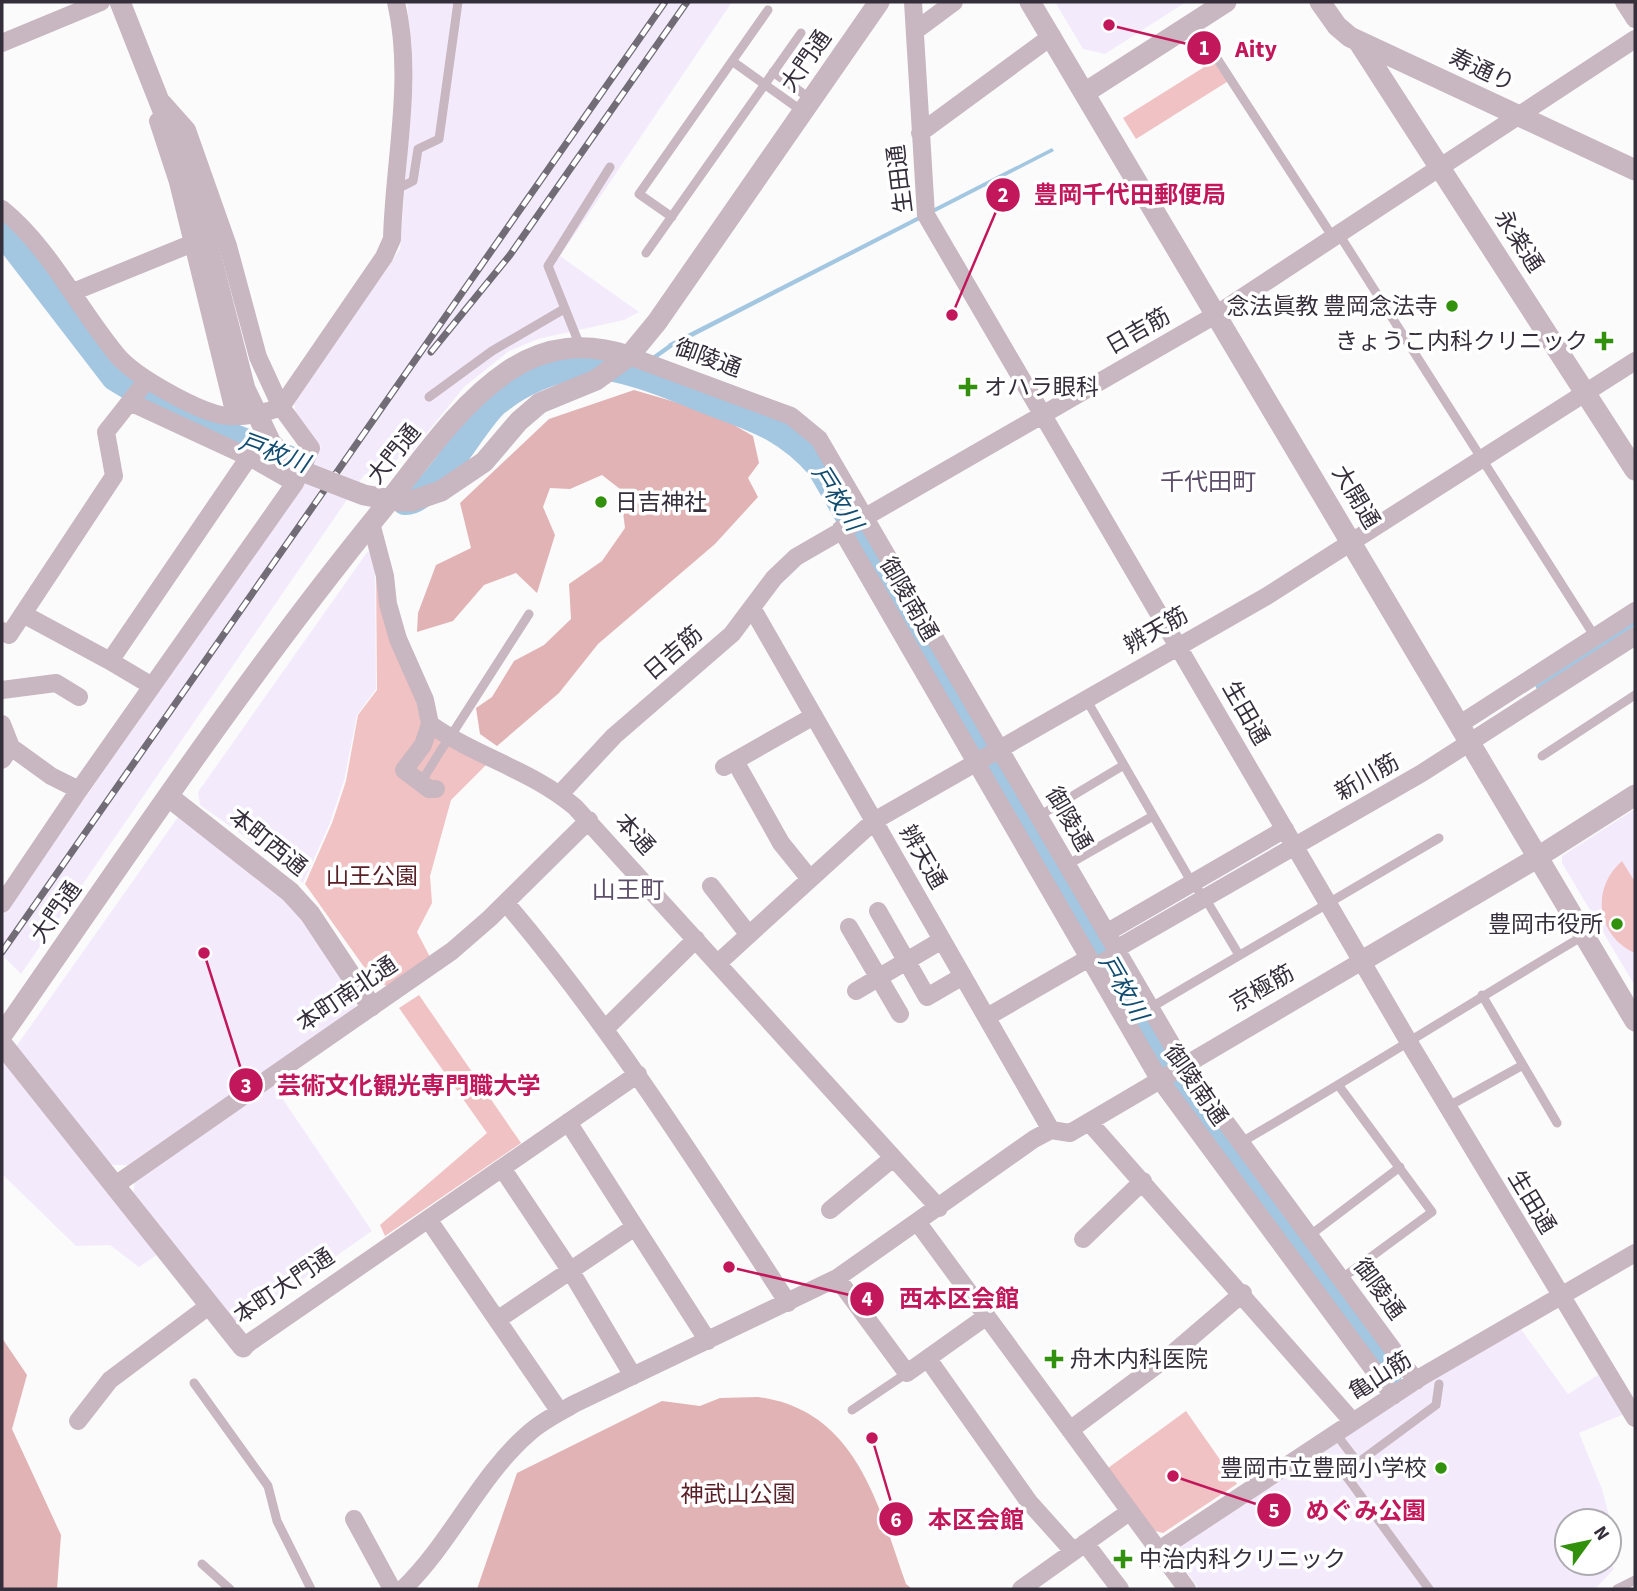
<svg xmlns="http://www.w3.org/2000/svg" width="1637" height="1591" font-family="'Source Sans 3','Noto Sans JP',sans-serif">
	<rect width="100%" height="100%" fill="#fbfbfb"/>
	<path fill="#f3ebfb" d="M407 2H732L560 256 639 312 624 320 538 339 509 351 464 387 411 453 364 475 21 974 2 955V917L296 495 321 446 309 437 297 419 294 404 400 249 413 82Z
		M1055 2H1186L1105 54 1083 49Z
		M368 551 375 558 376 689 357 715 344 781 330 823 303 883 276 859 200 805 198 792Z
		M1635 809V986L1562 863V856Z
		M178 817 293 906 357 1000 353 1011 128 1165H110L15 1048Z
		M5 1062 158 1254 139 1267 110 1245 76 1246 2 1174V1067Z
		M274 1086 372 1231 235 1327 133 1196 135 1181Z
		M1520 1328 1568 1394 1598 1375 1624 1414 1579 1433 1602 1489 1610 1520 1567 1521V1563H1609V1560L1614 1569 1595 1589H1199L1171 1550 1319 1447Z"/>
	<path fill="#f1c2c3" d="M1217 59 1230 80 1136 139 1123 118Z
		M376 562 414 690 422 728 457 751 489 762 451 800 430 876 432 903 417 932 431 959 390 987 374 981 305 884 332 823 346 781 358 715 377 690Z
		M1622 861 1635 882V953C1597 936 1590 889 1622 861Z
		M419 995 521 1143 385 1236 380 1225 487 1133 399 1008Z
		M1186 1411 1237 1484 1163 1533 1155 1531 1108 1468Z"/>
	<path fill="#e2b3b5" d="M634 390 713 413 753 436 759 463 748 478 758 497 715 544 598 644 559 693 497 746 480 734 476 708 492 697 514 661 544 645 571 619 569 584 602 561 625 528 620 489 602 475 570 489 550 488 543 507 555 535 537 593 516 573 484 585 453 621 417 632 418 613 436 565 471 548 460 503 549 419Z
		M2 1338 27 1375 12 1429 61 1535 57 1589H2Z
		M758 1397C857 1410 878 1505 906 1584L912 1589H477L517 1473 662 1401 700 1406 720 1398Z"/>
	<path fill="#a3c6e1" d="M1052 148 1054 151 696 335 670 348 668 344Z"/>
	<g fill="none" stroke-linecap="round" stroke-linejoin="round">
		<path stroke="#a3c6e1" stroke-width="4.5" d="M652 359 673 344
			M630 373 641 365
			M1538 687 1635 623"/>
		<path stroke="#a3c6e1" stroke-width="28" d="M2 230 115 377 181 417 300 464
			M405 501C431 504 474 420 496 402 520 383 549 370 578 366 612 361 666 383 697 396 748 417 781 422 820 466L1160 1051 1389 1372"/>
		<path stroke="#c8b6c0" stroke-width="9" d="M1194 23 1334 239H1342L1597 640
			M732 61 802 111
			M773 72 812 100
			M395 190 413 181 418 149 439 139 458 2
			M672 217 639 194 768 10
			M646 253 801 33
			M580 346 548 266 610 167
			M429 397 492 351 564 309
			M1086 699 1192 883 1205 898 1239 955
			M454 731 529 614
			M1542 756 1635 695
			M420 784 441 750
			M1039 816 1124 765
			M1067 865 1153 816
			M1092 964 1116 949
			M1482 995 1557 1123
			M1150 1008 1439 838
			M1339 1086 1432 1212 1341 1279
			M1447 1107 1523 1065
			M1240 1143C1356 1076 1468 1004 1583 936
			M1309 1236 1400 1167
			M194 1383 268 1486 277 1521 311 1589
			M852 1410 907 1373
			M1336 1434 1358 1463
			M202 1564 230 1589
			M1429 1589 1344 1473 1436 1405 1439 1384
			M1617 1589 1635 1580"/>
		<path stroke="#c8b6c0" stroke-width="18" d="M913 2 926 215 1410 1044 1635 1418
			M1624 2 1635 19
			M915 31 954 2
			M2 43 101 2
			M158 121 178 182 235 415
			M920 133 1052 36
			M2 209C51 249 77 307 117 355 134 376 201 414 228 416 245 417 265 413 281 407L258 357 228 246 187 130 163 103
			M73 292 193 243
			M629 356 791 416 819 439 1183 1064 1416 1381
			M130 402 253 459 295 483
			M371 523 385 576 388 604 398 639 425 700 430 724C476 757 532 770 575 807L939 1208
			M841 529 1159 1079 1393 1396
			M752 608 1051 1130
			M23 614 110 661
			M2 631 9 635 114 476 106 432 147 380
			M152 686 110 661 249 457
			M2 690 56 683 79 697
			M2 724 11 747
			M430 724 423 745 404 770 429 789H436
			M1460 724 1635 611
			M2 760 11 747 51 776 79 790 295 483 311 448 281 407 384 257 392 239C394 160 414 80 396 2
			M735 761 781 843 810 879
			M724 767 814 716
			M560 794 614 736 732 634 774 578 796 557 1217 314 1635 39
			M711 886 749 935
			M506 903C612 1028 699 1166 788 1303
			M2 904 79 790
			M878 911 927 997 963 976
			M849 927 900 1014
			M1106 933 1285 829
			M1116 949 1422 773 1635 636
			M718 963 874 821 1267 596 1635 361
			M856 991 942 940
			M987 1017 1089 958
			M606 1028 696 939
			M568 1122 708 1341
			M1089 1122 1353 1422
			M502 1168 570 1270 633 1376
			M114 1186 452 951 490 918 589 820
			M830 1210 893 1158
			M428 1219 560 1412
			M918 1223 1187 1589
			M1083 1239 1143 1181
			M837 1278 907 1373 987 1316
			M497 1320 635 1227
			M243 1347 638 1074
			M928 1359 1029 1502 1073 1551
			M78 1421 110 1380 210 1305
			M1070 1430 1173 1353 1243 1293
			M354 1519 392 1589
			M1085 1543 1120 1589
			M1159 1550 1421 1377 1635 1253
			M403 1589C451 1543 479 1476 529 1433 542 1421 559 1413 574 1404L837 1278 1034 1139 1051 1130 1070 1133 1362 961
			M1021 1589 1129 1512"/>
		<path stroke="#c8b6c0" stroke-width="21" d="M120 2 193 187
			M1030 2 1635 1021
			M1320 2 1337 26 1350 37 1635 170
			M1358 41 1635 470
			M1086 92 1226 2
			M441 491 484 462 519 421 540 403 596 380 629 356
			M169 797 290 892 310 914 371 1006
			M1362 961 1530 862 1635 795
			M2 1035C124 860 243 681 377 516 417 467 456 406 508 371 547 345 586 342 629 356L657 322 879 2
			M2 1044 243 1347"/>
		<defs>
			<path id="rail" d="M431 352 510 255 687 2
				M2 952 665 2"/>
		</defs>
		<use href="#rail" stroke="#716c75" stroke-width="7"/>
		<use href="#rail" stroke="#fff" stroke-width="4.5" stroke-dasharray="13" stroke-linecap="butt"/>
		<path stroke="#c8b6c0" stroke-width="9" d="M441 750 454 731"/>
		<path stroke="#c8b6c0" stroke-width="21" d="M193 187 245 389 271 443 299 470 364 495 398 501H412L441 491"/>
	</g>
	<g fill="#31910c" stroke="#fff" stroke-width="2.5">
		<circle cx="1452" cy="306" r="7"/>
		<path d="M1600.5 330.5h7v7h7v7h-7v7h-7v-7h-7v-7h7z"/>
		<path d="M964.5 376.5h7v7h7v7h-7v7h-7v-7h-7v-7h7z"/>
		<circle cx="601" cy="502" r="7"/>
		<circle cx="1617" cy="924" r="7"/>
		<path d="M1050.5 1348.5h7v7h7v7h-7v7h-7v-7h-7v-7h7z"/>
		<circle cx="1441" cy="1468" r="7"/>
		<path d="M1119.5 1548.5h7v7h7v7h-7v7h-7v-7h-7v-7h7z"/>
	</g>
	<g text-anchor="middle" dominant-baseline="central" stroke-width="7" stroke-linejoin="round" paint-order="stroke">
		<g font-size="23" fill="#352e3b" stroke="#fff">
			<text transform="translate(806 61) rotate(-55)">大門通</text>
			<text transform="translate(1482 70) rotate(25)">寿通り</text>
			<text transform="translate(900 179) rotate(-97)">生田通</text>
			<text transform="translate(1519 241) rotate(57)">永楽通</text>
			<text transform="translate(1138 331) rotate(-30)">日吉筋</text>
			<text transform="translate(708 358) rotate(20)">御陵通</text>
			<text transform="translate(394 454) rotate(-51)">大門通</text>
			<text transform="translate(1356 497) rotate(59)">大開通</text>
			<text transform="translate(909 599) rotate(60)">御陵南通</text>
			<text transform="translate(1156 630) rotate(-30)">辨天筋</text>
			<text transform="translate(673 653) rotate(-41)">日吉筋</text>
			<text transform="translate(1246 713) rotate(60)">生田通</text>
			<text transform="translate(1367 777) rotate(-30)">新川筋</text>
			<text transform="translate(1069 819) rotate(60)">御陵通</text>
			<text transform="translate(635 834) rotate(48)">本通</text>
			<text transform="translate(268 842) rotate(39)">本町西通</text>
			<text transform="translate(923 857) rotate(60)">辨天通</text>
			<text transform="translate(56 912) rotate(-55)">大門通</text>
			<text transform="translate(1262 988) rotate(-30)">京極筋</text>
			<text transform="translate(347 994) rotate(-34)">本町南北通</text>
			<text transform="translate(1196 1085) rotate(55)">御陵南通</text>
			<text transform="translate(1532 1202) rotate(59)">生田通</text>
			<text transform="translate(284 1286) rotate(-34)">本町大門通</text>
			<text transform="translate(1379 1289) rotate(54)">御陵通</text>
			<text transform="translate(1380 1376) rotate(-33)">亀山筋</text>
		</g>
		<g font-size="23" fill="#352e3b" stroke="#fff" text-anchor="end">
			<text x="1438" y="306">念法眞教 豊岡念法寺</text>
			<text x="1588" y="341">きょうこ内科クリニック</text>
			<text x="984" y="387" text-anchor="start">オハラ眼科</text>
			<text x="615" y="502" text-anchor="start">日吉神社</text>
			<text x="1603" y="924">豊岡市役所</text>
			<text x="1070" y="1359" text-anchor="start">舟木内科医院</text>
			<text x="1427" y="1468">豊岡市立豊岡小学校</text>
			<text x="1139" y="1559" text-anchor="start">中治内科クリニック</text>
		</g>
		<g font-size="23" fill="#592027" stroke="#fff">
			<text x="372" y="876">山王公園</text>
			<text x="738" y="1494">神武山公園</text>
		</g>
		<g font-size="24" font-style="italic" fill="#124d71" stroke="#fff">
			<text transform="translate(274 453) rotate(20)">戸枚川</text>
			<text transform="translate(837 498) rotate(58)">戸枚川</text>
			<text transform="translate(1123 988) rotate(60)">戸枚川</text>
		</g>
		<g font-size="24" fill="#5d4e6a" stroke="#fff">
			<text x="1208" y="482">千代田町</text>
			<text x="628" y="890">山王町</text>
		</g>
	</g>
	<path fill="none" stroke="#c2185b" stroke-width="2.5" d="M1109 25L1204 48M952 315L1003 195M204 953L246 1085M729 1267L867 1299M1173 1476L1274 1510M872 1438L896 1519"/>
	<g fill="#c2185b" stroke="#fff" stroke-width="2.5">
		<circle cx="1109" cy="25" r="7"/>
		<circle cx="952" cy="315" r="7"/>
		<circle cx="204" cy="953" r="7"/>
		<circle cx="729" cy="1267" r="7"/>
		<circle cx="1173" cy="1476" r="7"/>
		<circle cx="872" cy="1438" r="7"/>
		<circle cx="1204" cy="48" r="18"/>
		<circle cx="1003" cy="195" r="18"/>
		<circle cx="246" cy="1085" r="18"/>
		<circle cx="867" cy="1299" r="18"/>
		<circle cx="1274" cy="1510" r="18"/>
		<circle cx="896" cy="1519" r="18"/>
	</g>
	<g font-size="21" text-anchor="middle" font-weight="bold" fill="#fff">
		<text x="1204" y="55">1</text>
		<text x="1003" y="202">2</text>
		<text x="246" y="1093">3</text>
		<text x="867" y="1306">4</text>
		<text x="1274" y="1518">5</text>
		<text x="896" y="1527">6</text>
	</g>
	<g font-size="24" text-anchor="middle" font-weight="bold" fill="#c2185b" stroke="#fff" stroke-width="7" stroke-linejoin="round" paint-order="stroke">
		<text x="1256" y="57">Aity</text>
		<text x="1130" y="203">豊岡千代田郵便局</text>
		<text x="409" y="1094">芸術文化観光専門職大学</text>
		<text x="959" y="1307">西本区会館</text>
		<text x="1366" y="1519">めぐみ公園</text>
		<text x="976" y="1528">本区会館</text>
	</g>
	<rect width="1637" height="1591" fill="none" stroke="#352e3b" stroke-width="7"/>
	<g transform="translate(1588 1542) rotate(57)"><circle r="33" fill="#ffffff" stroke="#aeabb1" stroke-width="2"/>
	<path d="M0-5L12 26L0 18L-12 26Z" fill="#31910c"/>
	<text y="-10" font-size="19" font-weight="bold" text-anchor="middle" fill="#352e3b">N</text>
	</g>
</svg>
